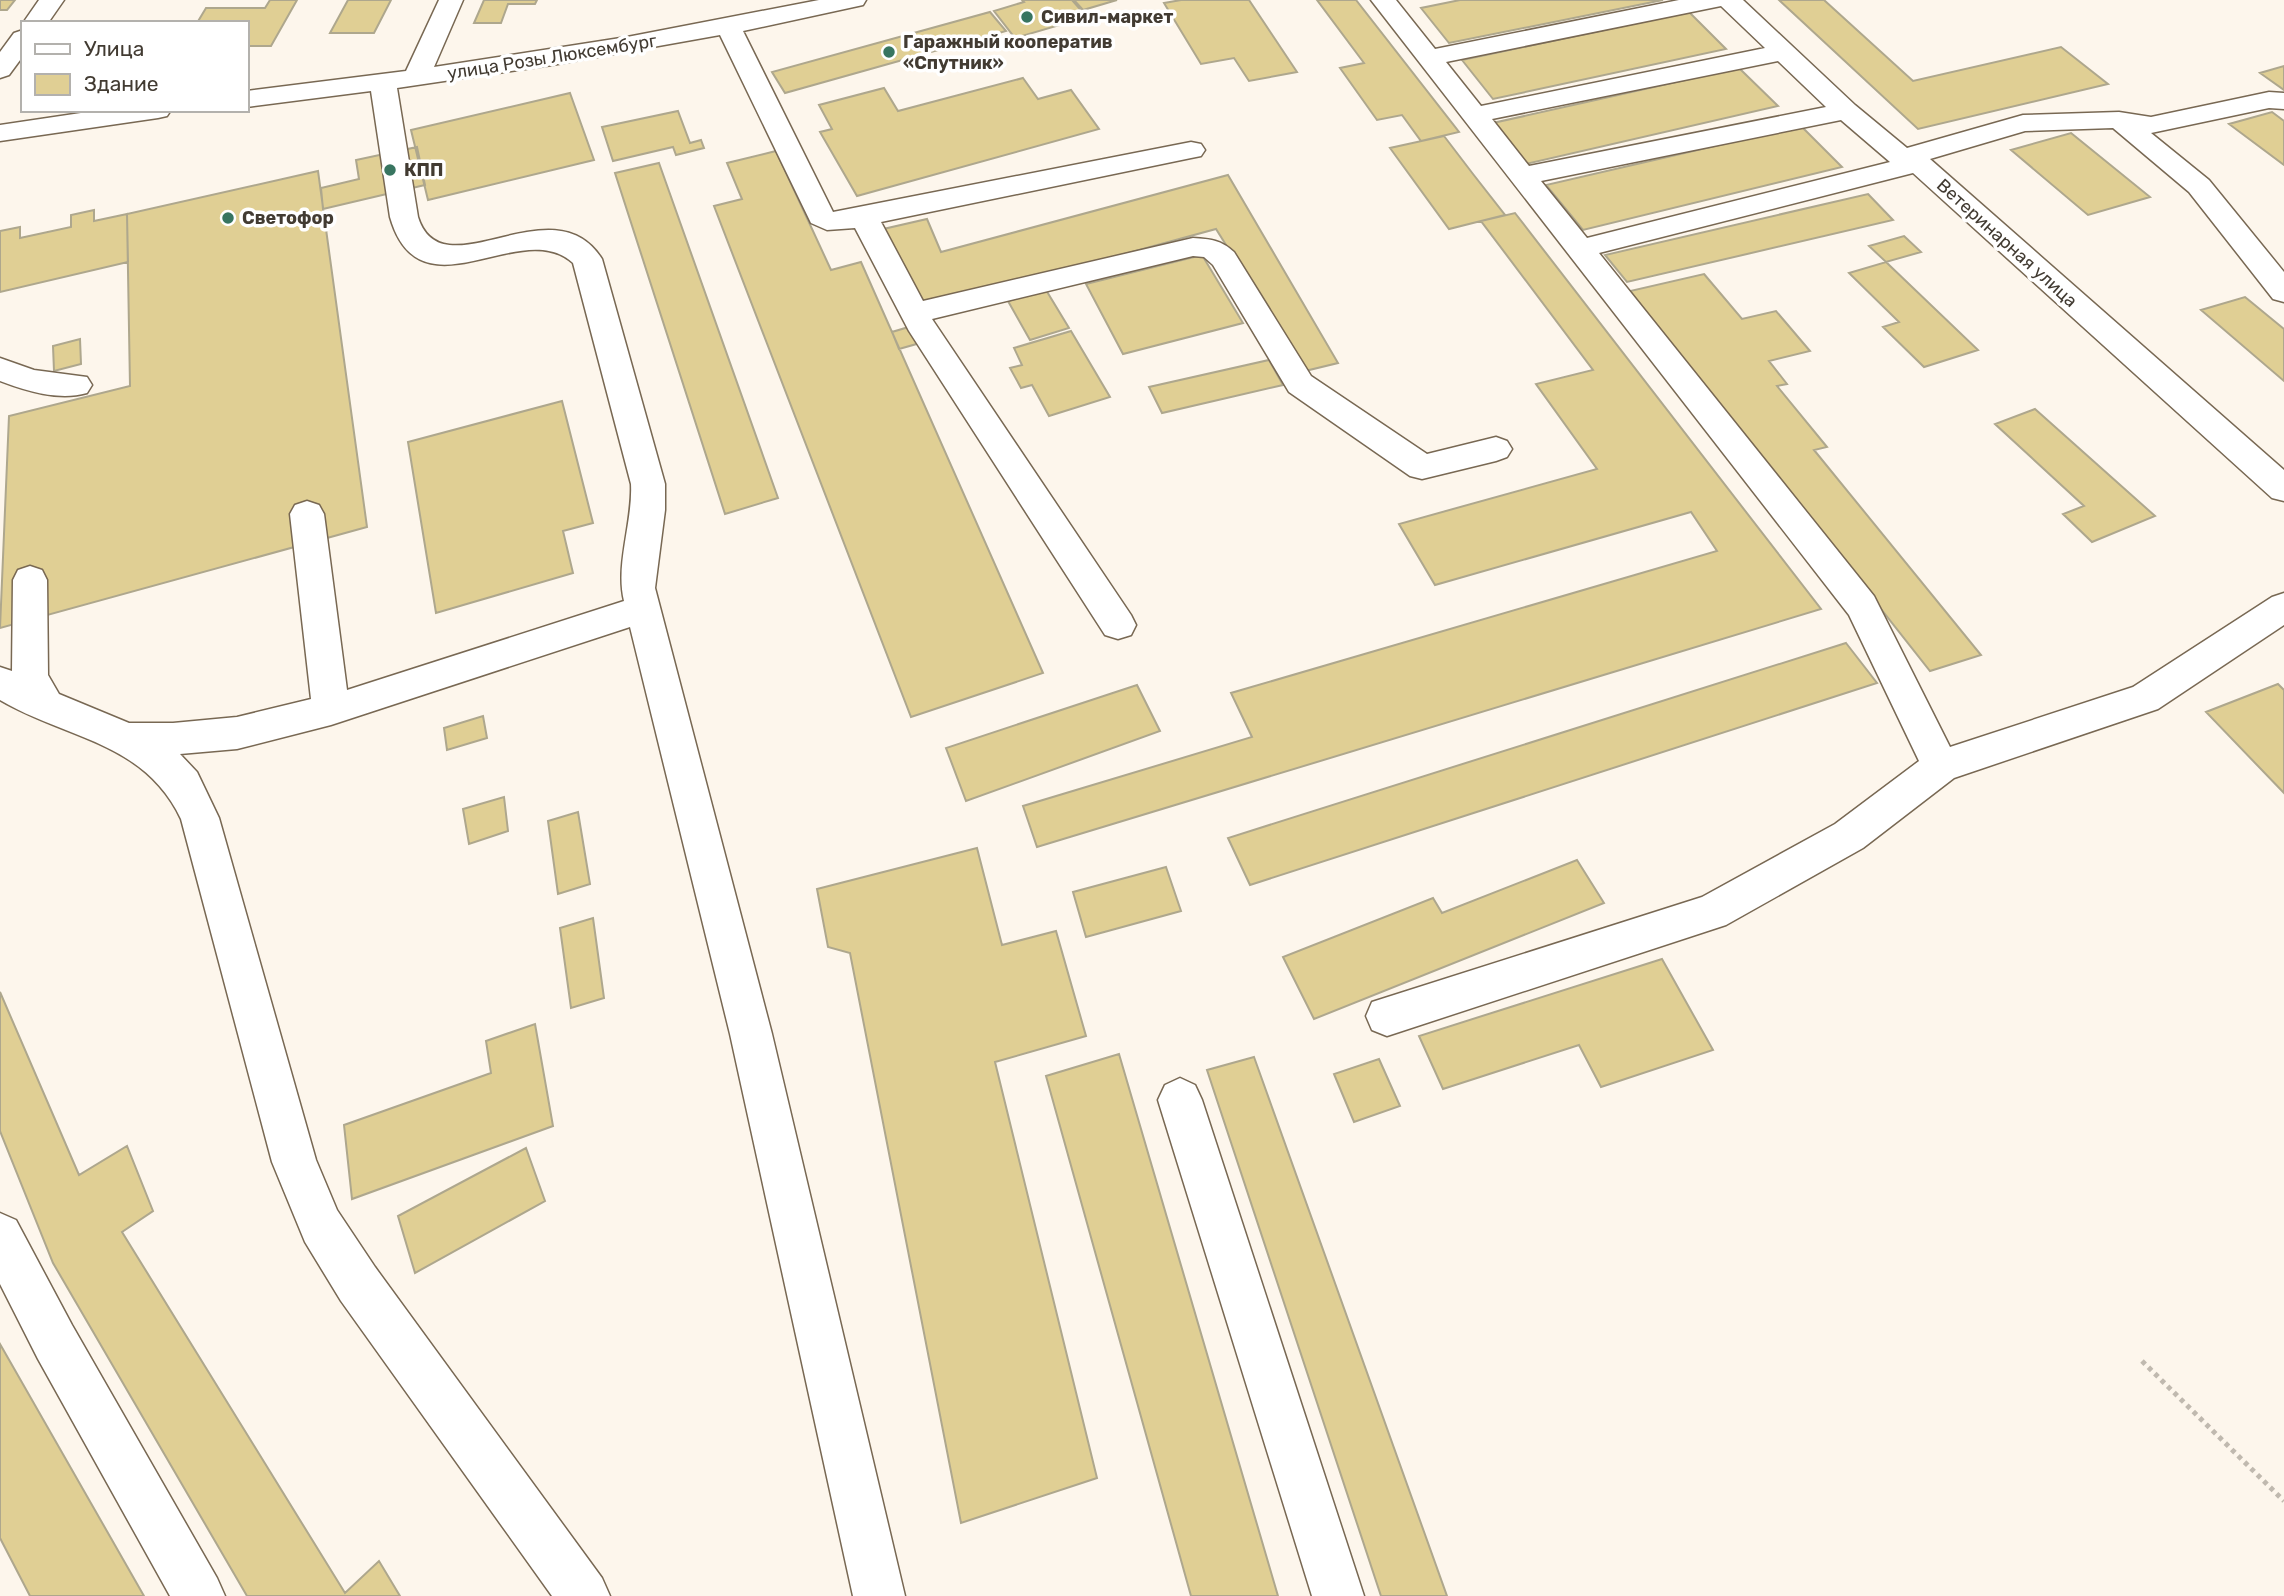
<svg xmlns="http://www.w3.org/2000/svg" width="2284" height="1596" font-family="Rubik,sans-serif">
	<rect width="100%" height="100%" fill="#fdf6ec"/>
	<path fill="#e0cf94" stroke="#aea78d" stroke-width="2" d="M0 0H15L7 10H0Z
		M270 0H297L271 46H247V23H197L206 8H265Z
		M348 0H391L374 33H330Z
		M484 0H537L535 4H508L501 23H474Z
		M1022 0H1072L1087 17 1015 38 994 11 1024 2Z
		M1074 0H1117L1083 10Z
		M1181 0H1249L1297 72 1249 81 1234 58 1201 64 1164 3Z
		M1317 0H1356L1459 132 1421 141 1402 115 1377 120 1340 68 1364 63Z
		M1460 0H1663L1449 43 1421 8Z
		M1779 0H1824L1913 81 2061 47 2108 84 1918 129Z
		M990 12 1006 31 785 93 772 72Z
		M1689 12 1726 49 1493 99 1462 60Z
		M2284 66V90L2260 73Z
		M1739 68 1778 106 1526 164 1493 123Z
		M1023 78 1038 99 1071 90 1099 129 857 196 820 132 832 129 819 105 884 88 898 111Z
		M570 93 594 160 428 200 411 130Z
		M678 111 690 143 701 140 704 148 676 155 673 147 613 161 602 127Z
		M2272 112 2284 121V165L2229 124Z
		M1801 126 1842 167 1583 230 1546 185Z
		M2071 133 2150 197 2088 215 2011 150Z
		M1444 136 1473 174 1505 215 1449 229 1390 148Z
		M417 147 425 185 323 209 321 188 359 179 356 160Z
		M776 151 831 270 861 262 1043 673 911 717 714 206 742 199 727 163Z
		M659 163 778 498 725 514 615 173Z
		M318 171 367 527 0 628 9 416 130 386 127 214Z
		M1228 175 1338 363 1305 371 1216 229 923 309 879 230 927 219 941 252Z
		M1868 194 1893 220 1627 282 1605 255Z
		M94 210V221L127 214 128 262 0 292V231L20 227V238L71 227V215Z
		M1515 213 1821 609 1037 847 1023 806 1252 737 1231 693 1717 551 1691 512 1435 585 1399 524 1597 469 1536 384 1593 370 1481 221Z
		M1904 236 1921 252 1886 262 1869 246Z
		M1202 255 1243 323 1123 354 1086 284Z
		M1886 262 1978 350 1924 367 1883 327 1899 322 1849 273Z
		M1704 274 1742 319 1776 311 1810 351 1769 361 1787 384 1777 386 1827 447 1814 450 1981 655 1930 671 1630 291Z
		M1046 290 1069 328 1030 340 1008 301Z
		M2245 297 2284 329V381L2201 310Z
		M912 326 920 343 899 349 892 332Z
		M1071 331 1110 397 1049 416 1032 385 1021 388 1010 368 1022 365 1014 348Z
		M80 339 81 364 54 371 53 346Z
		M1269 360 1283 385 1162 413 1149 387Z
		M562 401 593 523 563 531 573 573 436 613 408 442Z
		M2035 409 2155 516 2092 542 2063 514 2084 506 1995 424Z
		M1846 643 1877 683 1250 885 1228 838Z
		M2278 684 2284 690V793L2206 712Z
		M1137 685 1160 731 966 801 946 748Z
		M483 716 487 738 447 750 444 728Z
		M504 797 508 831 469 844 463 809Z
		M578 812 590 884 558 894 548 821Z
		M977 848 1002 945 1056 931 1086 1036 995 1062 1097 1478 961 1523 850 953 828 947 817 889Z
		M1577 860 1604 903 1314 1019 1283 957 1433 898 1442 913Z
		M1166 867 1181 911 1086 937 1073 892Z
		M593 918 604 998 571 1008 560 928Z
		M1662 959 1713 1050 1601 1087 1579 1045 1443 1089 1419 1036Z
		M0 992 79 1175 127 1146 153 1211 122 1232 345 1593 379 1561 400 1596H247L53 1263 0 1131Z
		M535 1024 553 1126 352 1199 344 1125 491 1073 486 1041Z
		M1119 1054 1278 1596H1191L1046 1076Z
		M1254 1057 1447 1596H1381L1207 1070Z
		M1379 1059 1400 1106 1354 1122 1334 1074Z
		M526 1148 545 1201 415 1273 398 1216Z
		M0 1344 144 1596H30L0 1538Z"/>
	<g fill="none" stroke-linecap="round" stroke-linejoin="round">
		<defs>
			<path id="minor" d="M39 0H64L48 23H23Z
				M439 0H463L434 67 627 37 819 0H866L863 5 743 31 833 212 1191 142 1201 144 1205 150 1201 156 1191 158 881 222 923 301 1193 238C1211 239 1221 240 1234 252L1311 376 1427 454 1496 437 1507 441 1512 449 1507 457 1496 461 1422 479 1410 476 1289 392 1213 265 1204 257 1193 256 932 319 1131 615 1136 625 1131 635 1118 639 1105 635 909 331 855 228 827 230 811 223 720 35 552 65 397 88 418 217C442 294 553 181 602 259L665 484V510L655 588 772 1034 905 1596H853L730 1034 630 627 331 725 237 749 180 754 197 772 219 818 316 1160 337 1210 375 1267 602 1578 610 1596H552L341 1301 305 1242 272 1162 181 819C144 741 66 739 0 700V667L12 671 13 580 18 570 30 566 42 570 47 580 48 675 59 694 129 723H173L237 717 311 699 290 514 295 505 307 501 319 505 324 514 347 690 624 601C615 564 633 522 631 484L573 263C521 215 420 321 390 217L371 91 247 107V91L406 71Z
				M1371 0H1396L1435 49 1679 0H1743L1855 105 1907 148 2023 115 2119 112 2151 117 2269 92 2284 93V109L2269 108 2151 133 2209 180 2284 272V302L2273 299 2189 192 2113 128 2025 131 1930 159 2284 470V501L2272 498 1913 173 1599 253 1874 596 1950 747 2133 687 2272 597 2284 593V625L2158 709 1954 778 1863 848 1726 925 1387 1036 1372 1030 1366 1016 1372 1002 1702 897 1835 824 1919 761 1849 615ZM1721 6 1765 48 1481 106 1446 62ZM1778 61 1826 107 1529 166 1492 119ZM1841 120 1890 162 1587 238 1541 181Z
				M23 30V56L9 75 0 78V52L14 33Z
				M101 110H171L167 116 158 118 0 141V125Z
				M0 358 34 370 87 377 92 385 87 393C59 401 26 391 0 381Z
				M1180 1078 1195 1085 1202 1100 1364 1596H1312L1158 1100 1165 1085Z
				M0 1213 16 1220 72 1325 217 1578 225 1596H170L38 1359 0 1284Z"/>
		</defs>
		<use href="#minor" stroke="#786853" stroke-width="3"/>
		<path stroke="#c0b9af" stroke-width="5" stroke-dasharray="4.5 4.5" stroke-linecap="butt" d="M2142 1361 2284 1501"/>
		<use href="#minor" fill="#fff" fill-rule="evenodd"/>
	</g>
	<g fill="#387560" stroke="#fff" stroke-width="2.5">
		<circle cx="1027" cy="17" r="7"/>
		<circle cx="889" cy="52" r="7"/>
		<circle cx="390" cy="170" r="7"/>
		<circle cx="228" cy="218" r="7"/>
	</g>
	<g text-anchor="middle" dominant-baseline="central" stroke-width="7" stroke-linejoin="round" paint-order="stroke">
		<g font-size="18" font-weight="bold" fill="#423b32" stroke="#fff" text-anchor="start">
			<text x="1041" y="17">Сивил-маркет</text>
			<text x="903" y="42">Гаражный кооператив<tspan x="903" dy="21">«Спутник»</tspan></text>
			<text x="404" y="170">КПП</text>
			<text x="242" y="218">Светофор</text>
		</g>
		<g font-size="18" fill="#423b32" stroke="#fff">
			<text transform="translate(552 57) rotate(-9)">улица Розы Люксембург</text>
			<text transform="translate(2007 243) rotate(42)">Ветеринарная улица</text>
		</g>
	</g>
	<rect x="21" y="21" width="228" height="91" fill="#ffffff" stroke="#b3b1ad" stroke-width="2"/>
	<rect x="35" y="44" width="35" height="10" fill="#ffffff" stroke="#b3b1ad" stroke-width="2"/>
	<text x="84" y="56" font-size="21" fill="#423b32">Улица</text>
	<rect x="35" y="74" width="35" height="21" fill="#e0cf94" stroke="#b3b1ad" stroke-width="2"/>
	<text x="84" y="91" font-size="21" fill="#423b32">Здание</text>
</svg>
